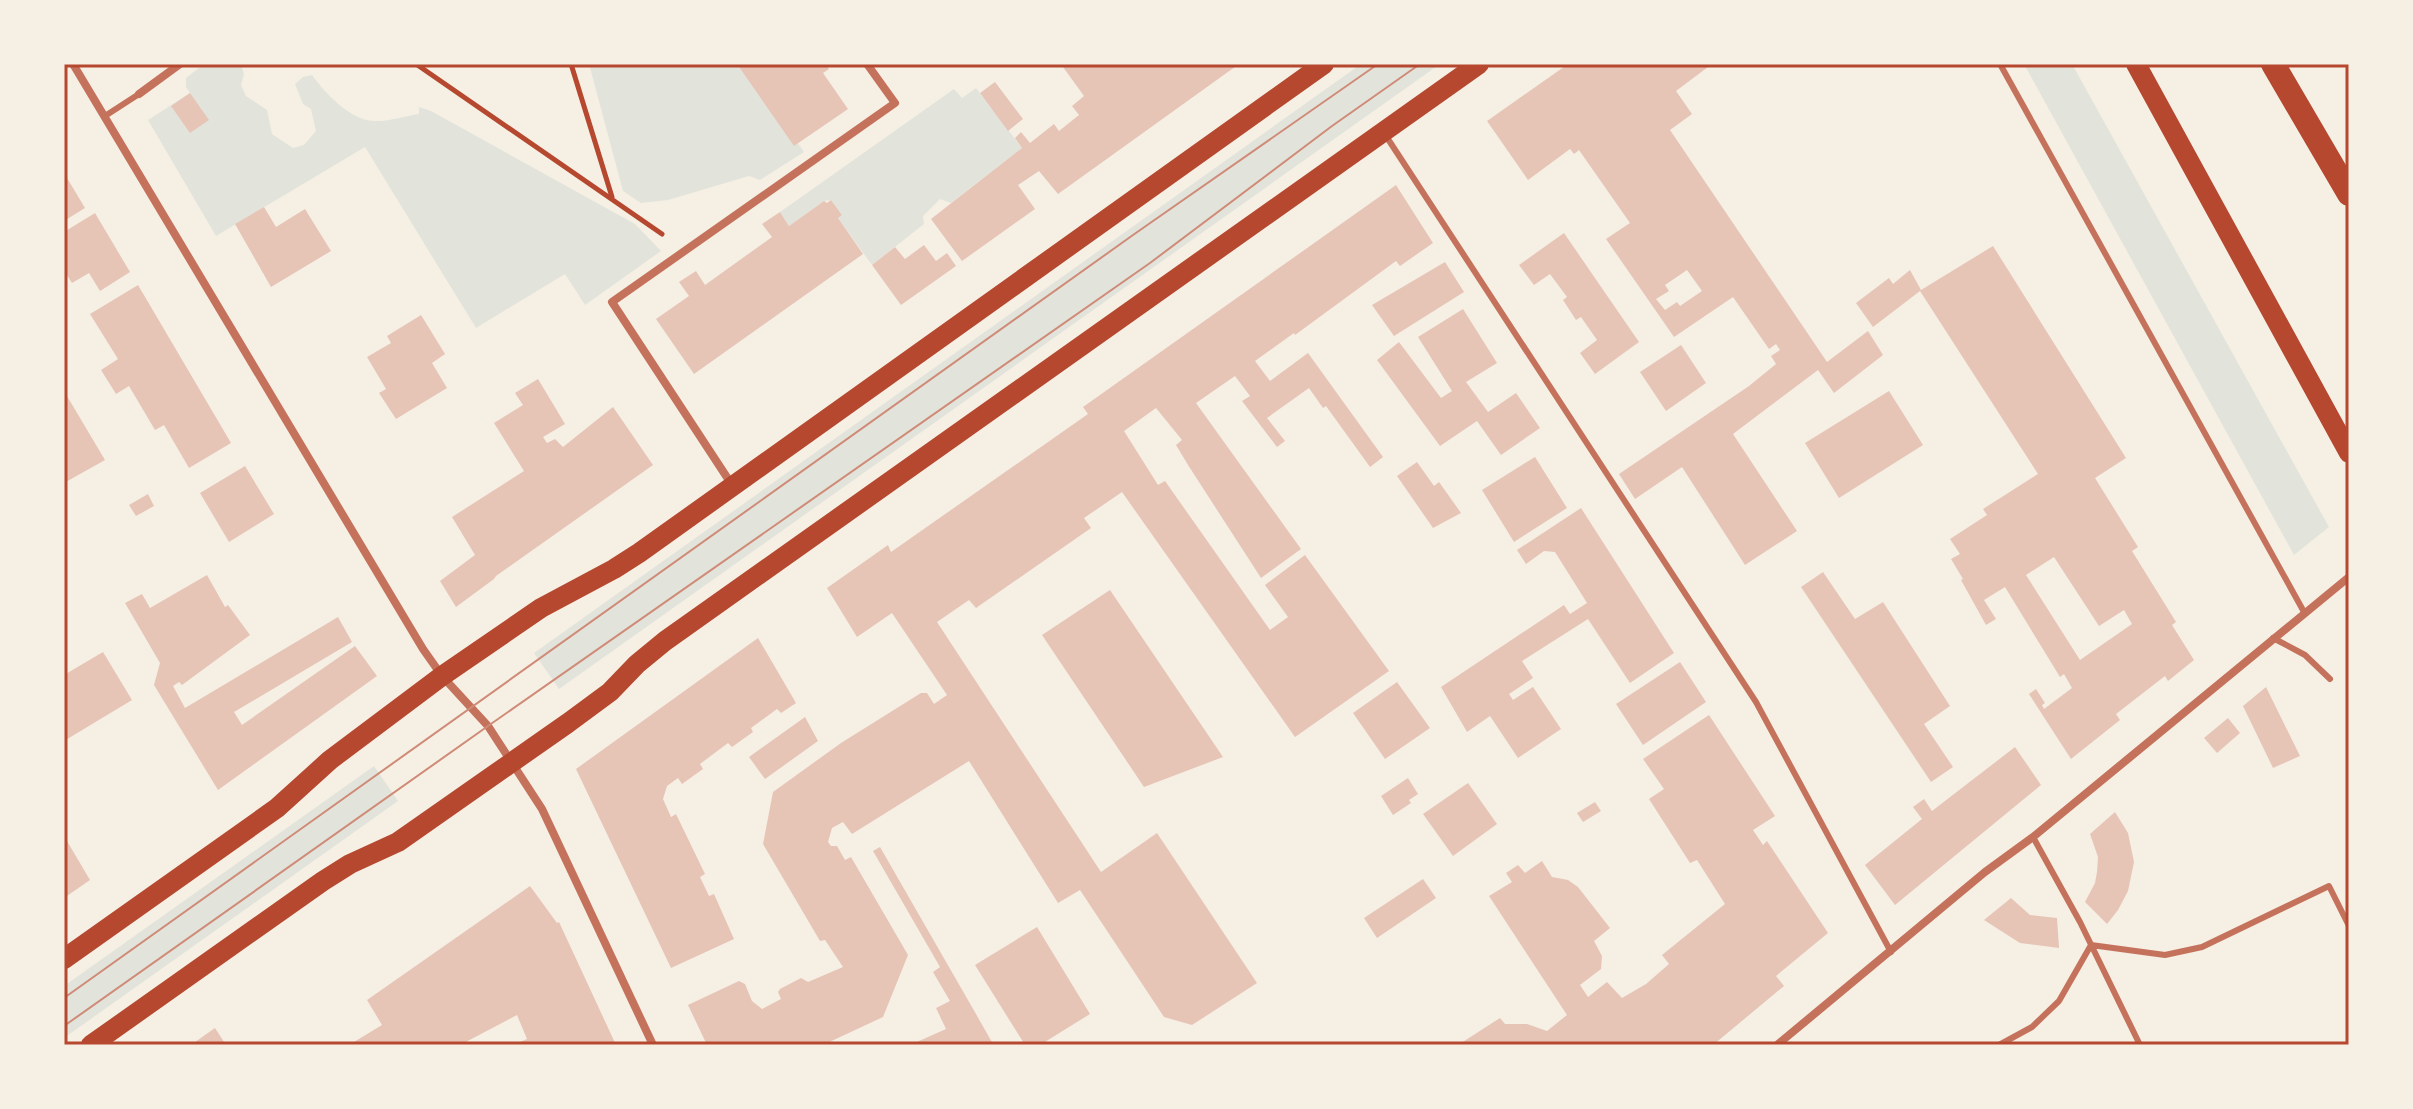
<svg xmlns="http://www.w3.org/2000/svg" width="2413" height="1109" font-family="Signika,sans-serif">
	<rect width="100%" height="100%" fill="#f6efe4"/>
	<path fill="#e2e4dc" d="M204 64H241L244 74 241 85 246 96 267 110 272 134 293 148 304 145 316 131 311 109 303 104 295 84 303 77 312 75C325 93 350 120 374 121 388 122 405 116 419 114V107L431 111 635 224 661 251 585 305 565 274 476 328 365 147 216 236 148 120 190 93 186 87V78Z
		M589 64H742L804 152 760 180 749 176 668 200 641 203 623 191Z
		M1361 64H1440L559 689 534 653Z
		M2024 64H2072L2329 527 2294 555Z
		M976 88 1022 148 951 203 940 199 923 216 924 224 872 265 838 218 842 215 831 200 824 201 789 226 780 212 954 89 962 98Z
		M374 766 398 801 64 1038V986Z"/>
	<path fill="#e6c5b7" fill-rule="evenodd" d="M737 64H826L829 69 823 73 848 109 794 146Z
		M1067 64H1239L1058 194 1039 171 1018 185 1035 209 962 261 931 219 1022 148 1015 138 1021 132 1030 143 1054 124 1059 131 1079 115 1072 106 1084 96 1063 67Z
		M1568 64H1712L1676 91 1692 114 1670 130 1827 362 1868 331 1883 355 1834 393 1818 370 1733 434 1797 531 1745 565 1682 467 1635 499 1619 474 1749 386 1776 364 1771 356 1780 350 1776 344 1769 349 1733 297 1674 337 1606 239 1630 223 1579 150 1574 154 1570 149 1528 180 1487 121ZM1687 270 1702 291 1680 306 1677 302 1665 310 1656 299 1669 291 1665 285Z
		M995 82 1023 119 1008 131 980 93Z
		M190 93 209 120 190 133 171 106Z
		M64 173 85 208 64 221Z
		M1396 185 1433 243 1400 266 1396 261 1295 335 1294 333 1255 361 1270 381 1308 353 1383 457 1370 467 1326 406 1323 408 1309 388 1267 418 1285 441 1277 447 1242 401 1250 396 1235 376 1196 403 1301 549 1261 578 1188 465 1176 445 1182 440 1156 408 1124 431 1158 485 1165 481 1270 630 1288 617 1265 585 1305 555 1389 671 1295 737 1122 492 1084 518 1091 528 976 608 969 600 937 622 1101 872 1157 833 1257 983 1192 1025 1164 1017 1080 890 1058 903 969 761 852 834 843 822 832 828 828 842 831 846H837L845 860 851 857 908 955 883 1017 823 1045H707L688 1005 739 981 745 984 752 1001 762 1009 781 999 778 992 780 989 801 978 808 982 843 967 825 940 820 941 763 844 773 792 841 743 921 693H927L934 704 947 695 892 613 857 637 827 588 888 545 891 552 1088 414 1083 407Z
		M831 200 842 215 838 218 863 254 694 374 656 319 689 296 679 282 696 271 705 285 772 237 762 224 780 212 789 226 824 201 827 203Z
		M264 207 276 227 305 209 331 251 271 287 235 224Z
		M95 213 130 272 100 291 89 273 72 283 64 270V232Z
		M1564 233 1639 342 1595 374 1580 353 1597 340 1581 317 1576 320 1563 300 1567 297 1550 274 1534 285 1519 265Z
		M924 245 936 261 947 253 956 266 901 305 872 265 895 247 905 259Z
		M1993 246 2126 458 2095 478 2138 547 2132 551 2176 622 2172 625 2194 660 2168 681 2165 676 2116 714 2120 720 2071 759 2029 694 2036 689 2045 703 2042 705 2044 709 2072 688 2064 674 2060 677 2005 587 1984 600 1996 619 1986 625 1961 580 1963 579 1951 559 1960 554 1950 539 1987 515 1983 509 2038 474 1920 291 1873 327 1856 303 1889 278 1893 284 1910 270 1921 290ZM2054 557 2099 626 2124 610 2132 624 2080 660 2026 575Z
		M1445 262 1464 292 1394 336 1372 305Z
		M138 285 231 443 189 468 164 425 155 430 129 386 116 394 101 370 118 359 90 314Z
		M1463 309 1497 363 1466 382 1488 412 1516 393 1540 428 1501 455 1477 421 1440 446 1377 360 1399 342 1441 398 1452 391 1418 337Z
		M421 315 445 354 432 363 447 388 396 419 379 393 386 389 367 357 391 343 387 336Z
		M1681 345 1706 383 1666 411 1640 372Z
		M538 379 565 424 543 437 547 443 555 439 563 447 613 407 653 465 496 576 494 579 456 607 440 581 475 555 452 517 524 471 494 423 523 405 515 393Z
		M64 391 105 460 64 483Z
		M1889 391 1923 445 1839 498 1805 443Z
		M1535 457 1567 508 1514 542 1482 490Z
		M1417 462 1434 486 1439 482 1461 513 1433 528 1397 476Z
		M245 466 274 514 229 542 200 493Z
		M148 494 154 506 136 516 129 505Z
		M1581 508 1674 653 1630 683 1588 619 1522 661 1533 678 1509 694 1513 700 1533 687 1561 729 1518 758 1490 716 1467 732 1441 687 1564 605 1570 614 1587 603 1555 552 1544 551 1526 564 1517 550Z
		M1823 572 1855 619 1883 602 1950 706 1924 724 1953 767 1931 782 1801 587Z
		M207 575 225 607 228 605 250 635 182 685 179 682 173 686 185 708 338 617 352 642 234 712 242 725 355 646 377 676 218 790 154 685 160 663 125 603 142 594 150 608Z
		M1110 590 1223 757 1144 787 1042 635Z
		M758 638 796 703 781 713 777 709 751 728 753 732 732 747 728 743 700 764 703 769 682 784 678 778 667 786 663 799 671 817 676 814 705 874 700 877 709 896 714 894 734 939 671 968 576 769Z
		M103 652 132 700 64 741V675Z
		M1680 662 1706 702 1643 745 1616 704Z
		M1397 682 1430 728 1385 759 1353 713Z
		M2266 687 2300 756 2273 768 2243 706Z
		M1709 715 1775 816 1753 830 1763 845 1767 841 1828 933 1776 976 1784 986 1713 1045H1458L1500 1018 1505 1024H1527L1547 1031 1567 1015 1489 896 1512 882 1506 873 1518 865 1525 873 1542 861 1552 877 1568 880 1578 887 1610 928 1594 941 1602 956 1601 969 1580 985 1588 997 1607 982 1622 998 1646 984 1669 964 1662 955 1725 904 1697 860 1690 863 1649 799 1664 789 1643 759Z
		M805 717 818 741 765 779 749 757Z
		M2228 718 2240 733 2217 753 2204 738Z
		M2015 747 2041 785 1895 905 1865 865 1922 819 1913 807 1924 799 1932 811Z
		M1408 778 1418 794 1409 800 1411 803 1393 815 1381 796Z
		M1468 783 1497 824 1453 856 1423 814Z
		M1595 802 1601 811 1583 822 1577 813Z
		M2115 812 2128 833 2134 862 2128 891 2118 910 2107 924 2085 902 2095 883 2097 872 2098 857 2090 834Z
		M64 836 90 880 64 898Z
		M880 847 976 1014 993 1044 910 1045 946 1029 936 1008 950 1001 933 972 940 967 873 851Z
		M1423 879 1436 898 1377 938 1364 918Z
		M530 886 557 923 559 922 616 1045H521L520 1042 527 1039 517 1015 460 1045H349L382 1025 367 1000Z
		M2011 898 2030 915 2057 918 2059 948 2020 943 1984 920Z
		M1037 927 1090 1014 1040 1045H1025L975 965Z
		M215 1028 226 1045H191L205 1035Z"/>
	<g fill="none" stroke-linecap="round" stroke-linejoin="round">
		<path stroke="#b5482f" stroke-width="5" d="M416 64 662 234
			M571 64 612 197"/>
		<path stroke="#c5725c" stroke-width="6" d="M2000 64 2304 612
			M105 116 139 94
			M1386 136 1756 702 1891 952
			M2273 638 2305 655 2330 679
			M2033 837 2080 922 2140 1045
			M1999 1045 2032 1027 2059 1001 2091 945 2165 955 2202 947 2329 886 2349 926"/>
		<path stroke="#c5725c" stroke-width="8" d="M73 64 423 649 442 676 488 726 542 809 653 1045
			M139 94 180 64
			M732 485 612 302 895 103 867 64
			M1777 1045 1985 872 2033 837 2349 577"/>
		<path stroke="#b5482f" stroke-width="20" d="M2136 64 2349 453
			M64 959 277 808 330 760 442 676 541 608 614 569 639 553 1324 64
			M91 1045 323 881 350 864 398 842 568 723 610 692 637 664 665 641 1479 64"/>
		<path stroke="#b5482f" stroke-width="24" d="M2273 64 2349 194"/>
		<path stroke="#cf8b77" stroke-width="2" d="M64 998 1133 235 1378 64
			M64 1026 488 726 1150 263 1332 126 1420 64"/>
	</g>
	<rect width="2413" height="1109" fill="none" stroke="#f6efe4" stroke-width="132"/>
	<rect x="66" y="66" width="2281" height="977" fill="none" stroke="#b5482f" stroke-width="3"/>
</svg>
